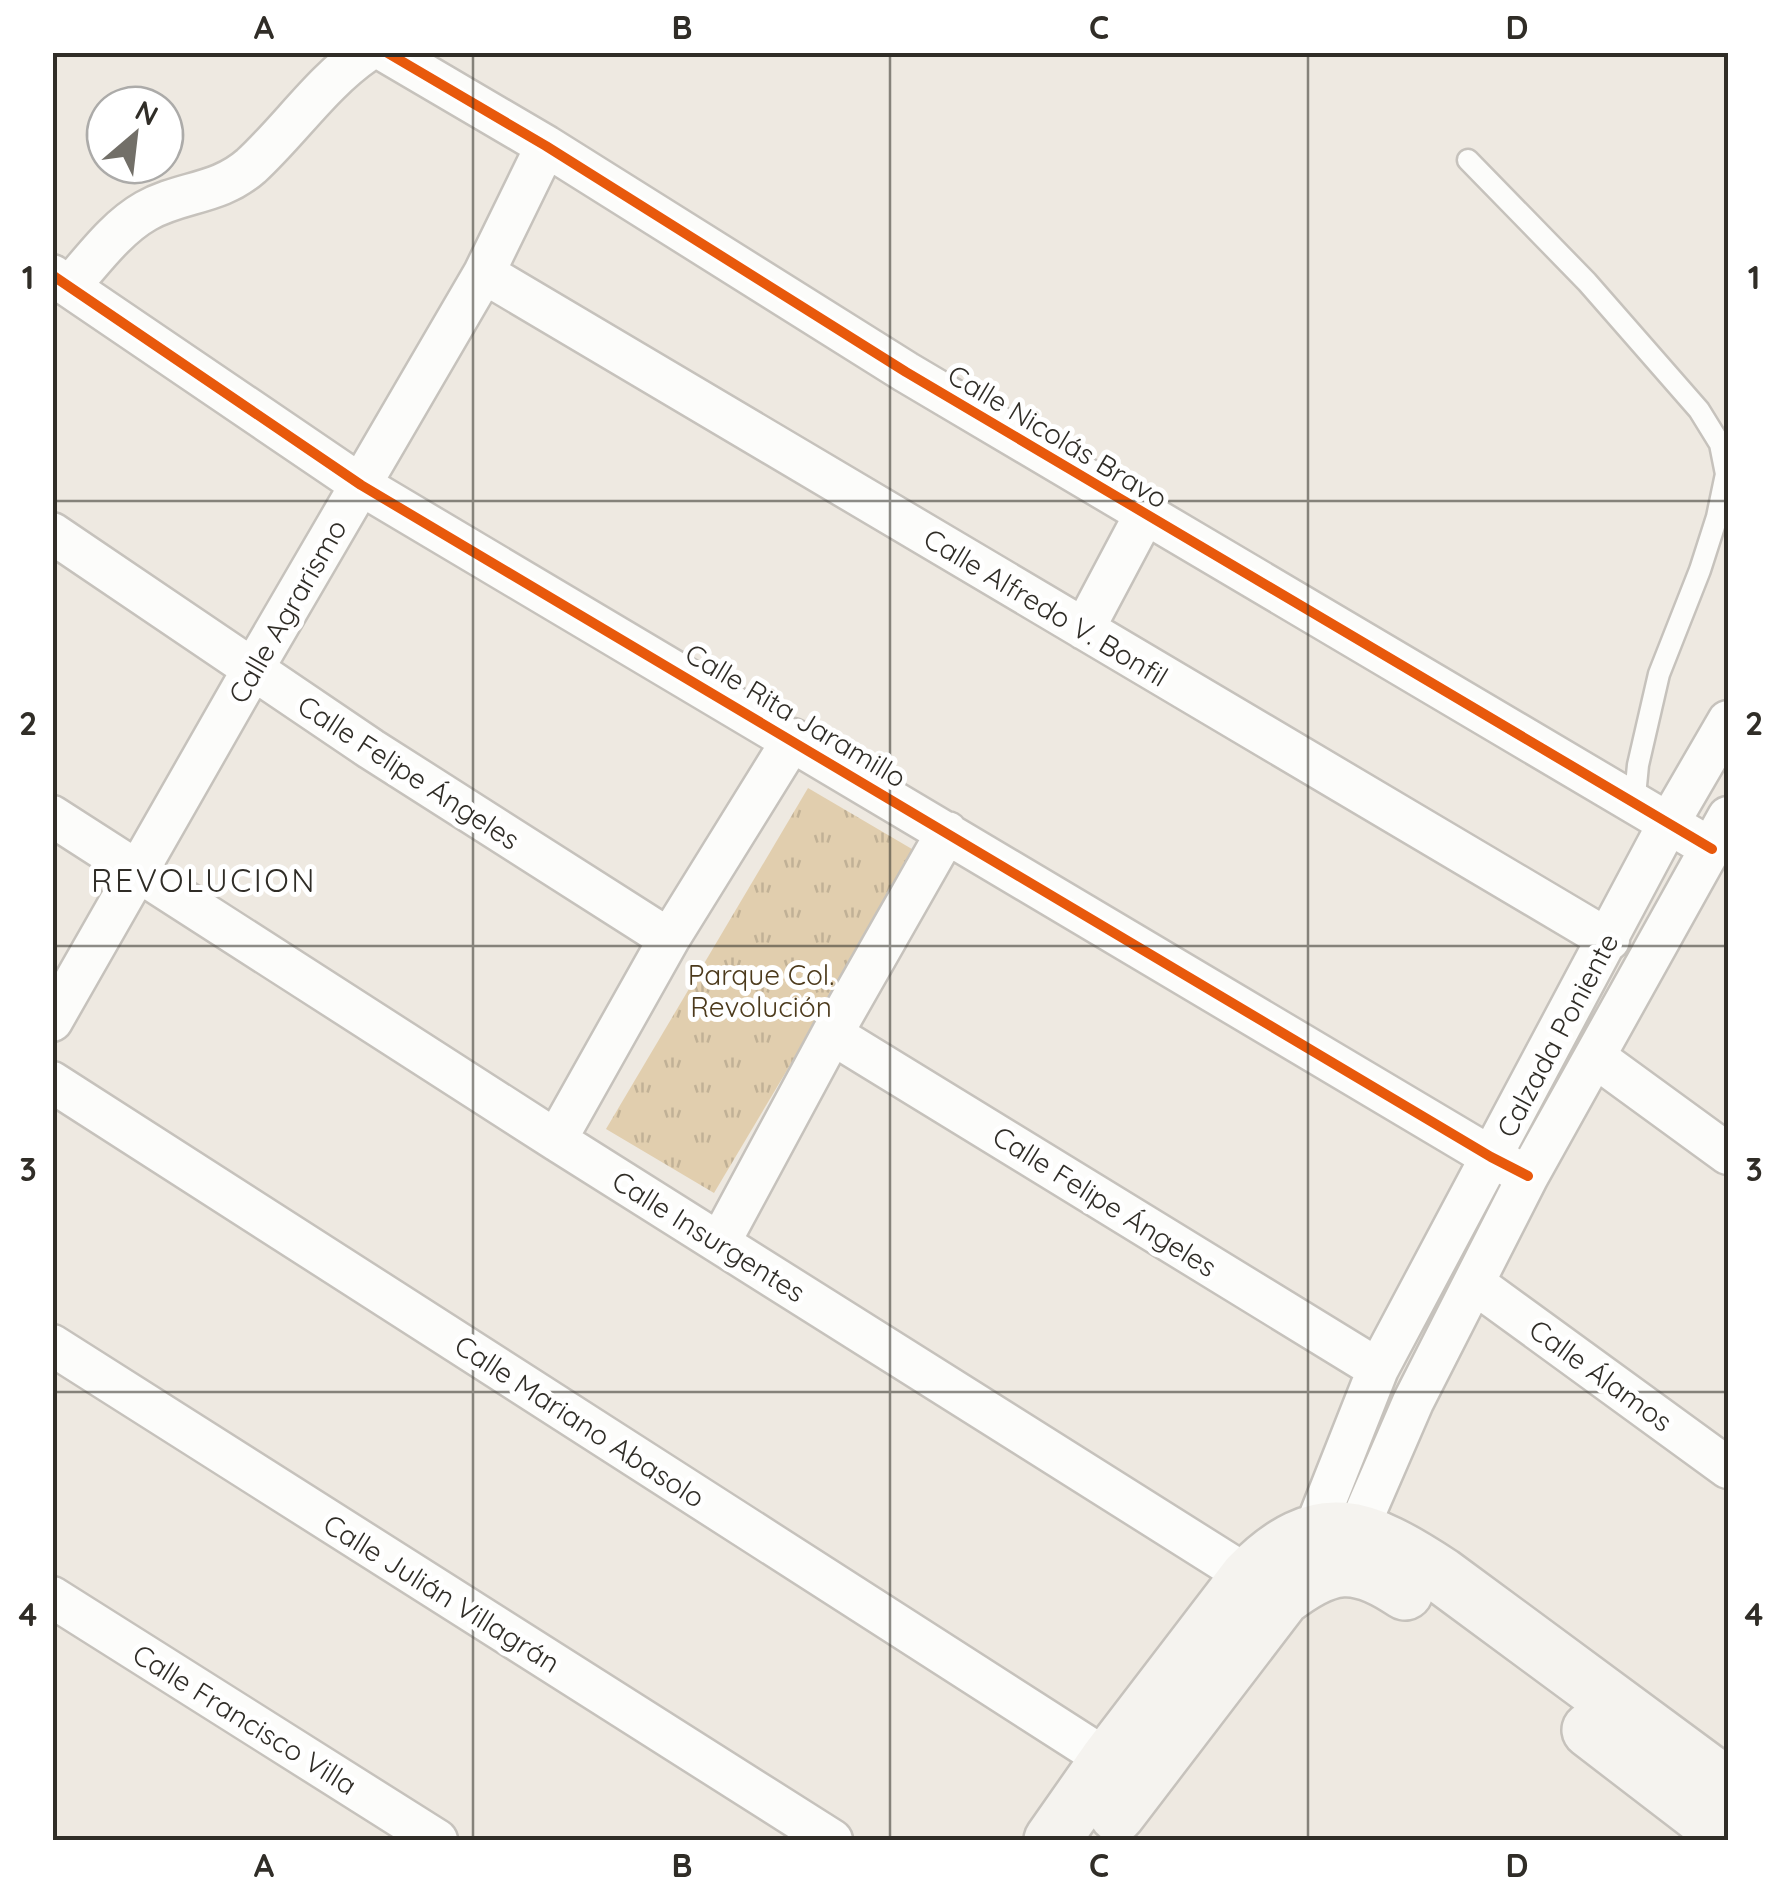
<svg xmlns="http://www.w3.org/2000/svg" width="1781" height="1893" font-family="Quicksand,sans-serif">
	<defs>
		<pattern id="park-tufts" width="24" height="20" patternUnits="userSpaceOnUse" patternTransform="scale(2.5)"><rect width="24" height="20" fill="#e1ceae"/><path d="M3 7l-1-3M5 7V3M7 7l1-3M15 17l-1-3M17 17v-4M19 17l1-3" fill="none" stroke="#c1b196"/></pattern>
	</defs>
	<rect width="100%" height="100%" fill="#eee9e1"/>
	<path fill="url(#park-tufts)" d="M808 788 917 852 714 1193 606 1129Z"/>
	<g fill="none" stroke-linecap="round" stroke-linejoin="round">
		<defs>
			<path id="lane" d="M1468 160 1587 282 1699 410 1720 444 1726 474 1717 517 1700 570 1659 674 1638 765 1634 806"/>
			<path id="street" d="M386 52 546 146 906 372 1712 849
				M484 273 1609 940
				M52 275 361 485 1491 1157 1528 1176
				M70 286C93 260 116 228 146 211 181 191 218 195 251 166 291 129 321 83 366 52
				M52 533 371 749 669 939
				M1084 629 1145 514
				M52 816 556 1140 1270 1590
				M52 1021 253 669 484 273 546 146
				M832 1034 1378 1369
				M1595 1057 1728 1154
				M52 1082 1108 1760
				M556 1140 669 939 793 739
				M720 1242 832 1034 947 832
				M1474 1283 1728 1468
				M52 1345 832 1840
				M1324 1552 1313 1533 1378 1369 1667 826 1728 721
				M1345 1559 1413 1402 1528 1176 1728 817
				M52 1597 437 1840"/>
			<path id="secondary" d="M1590 1730 1728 1836
				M1117 1814 1282 1598C1329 1562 1355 1558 1405 1592
				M1052 1840 1108 1760 1248 1577C1319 1504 1366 1526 1441 1575L1728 1787"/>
		</defs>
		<use href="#lane" stroke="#c6c2bc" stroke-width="25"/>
		<use href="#street" stroke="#c6c2bc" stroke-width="45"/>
		<use href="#secondary" stroke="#c6c2bc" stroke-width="60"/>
		<use href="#lane" stroke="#fcfcfa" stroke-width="20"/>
		<use href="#street" stroke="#fcfcfa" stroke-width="40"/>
		<use href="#secondary" stroke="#f5f3ef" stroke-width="55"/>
		<defs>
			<path id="cycleway" d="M386 52 546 146 906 372 1712 849
				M52 275 361 485 1491 1157 1528 1176"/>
		</defs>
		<use href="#cycleway" stroke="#fff" stroke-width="16"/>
		<use href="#cycleway" stroke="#e8590c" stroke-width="10"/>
	</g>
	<path fill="none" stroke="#302d27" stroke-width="2.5" stroke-opacity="0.55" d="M473 52V1840M890 52V1840M1308 52V1840M52 501H1728M52 946H1728M52 1392H1728"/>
	<g text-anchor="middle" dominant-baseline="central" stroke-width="10" stroke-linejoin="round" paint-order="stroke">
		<g font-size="28" fill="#302d27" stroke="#fff">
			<text transform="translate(1058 436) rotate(31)">Calle Nicolás Bravo</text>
			<text transform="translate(1046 607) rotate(31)">Calle Alfredo V. Bonfil</text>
			<text transform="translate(287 611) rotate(-60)">Calle Agrarismo</text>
			<text transform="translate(796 715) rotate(31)">Calle Rita Jaramillo</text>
			<text transform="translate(409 772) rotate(33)">Calle Felipe Ángeles</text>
			<text transform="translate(1557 1035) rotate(-62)">Calzada Poniente</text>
			<text transform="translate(1105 1201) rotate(32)">Calle Felipe Ángeles</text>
			<text transform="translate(709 1236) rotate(32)">Calle Insurgentes</text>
			<text transform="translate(1601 1375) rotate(36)">Calle Álamos</text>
			<text transform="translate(580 1421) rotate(33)">Calle Mariano Abasolo</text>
			<text transform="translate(442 1593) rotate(32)">Calle Julián Villagrán</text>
			<text transform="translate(245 1719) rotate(32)">Calle Francisco Villa</text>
		</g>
		<g font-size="28" fill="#4c3a1c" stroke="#fff">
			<text x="761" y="974">Parque Col.<tspan x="761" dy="32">Revolución</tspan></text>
		</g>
		<g font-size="32" letter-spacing="2.5" fill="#302d27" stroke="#fff">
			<text x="204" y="880">REVOLUCION</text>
		</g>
	</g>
	<rect width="1781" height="1893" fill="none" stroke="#ffffff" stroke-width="110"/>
	<g transform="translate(135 135) rotate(28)"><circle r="48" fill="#ffffff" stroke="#acaba9" stroke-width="2.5"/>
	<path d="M0-8L18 38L0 25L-18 38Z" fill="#726f68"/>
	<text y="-15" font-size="28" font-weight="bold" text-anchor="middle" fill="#302d27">N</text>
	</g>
	<rect x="55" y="55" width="1671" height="1783" fill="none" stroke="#302d27" stroke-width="4"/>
	<g font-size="32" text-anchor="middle" font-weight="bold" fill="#302d27">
		<text x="264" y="39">A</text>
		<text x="682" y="39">B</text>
		<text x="1099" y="39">C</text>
		<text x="1517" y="39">D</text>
		<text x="28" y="289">1</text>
		<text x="1754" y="289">1</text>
		<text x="28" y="735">2</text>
		<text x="1754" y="735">2</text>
		<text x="28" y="1181">3</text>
		<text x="1754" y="1181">3</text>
		<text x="28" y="1626">4</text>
		<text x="1754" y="1626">4</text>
		<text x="264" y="1877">A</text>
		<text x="682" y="1877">B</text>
		<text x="1099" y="1877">C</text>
		<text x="1517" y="1877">D</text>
	</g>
</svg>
